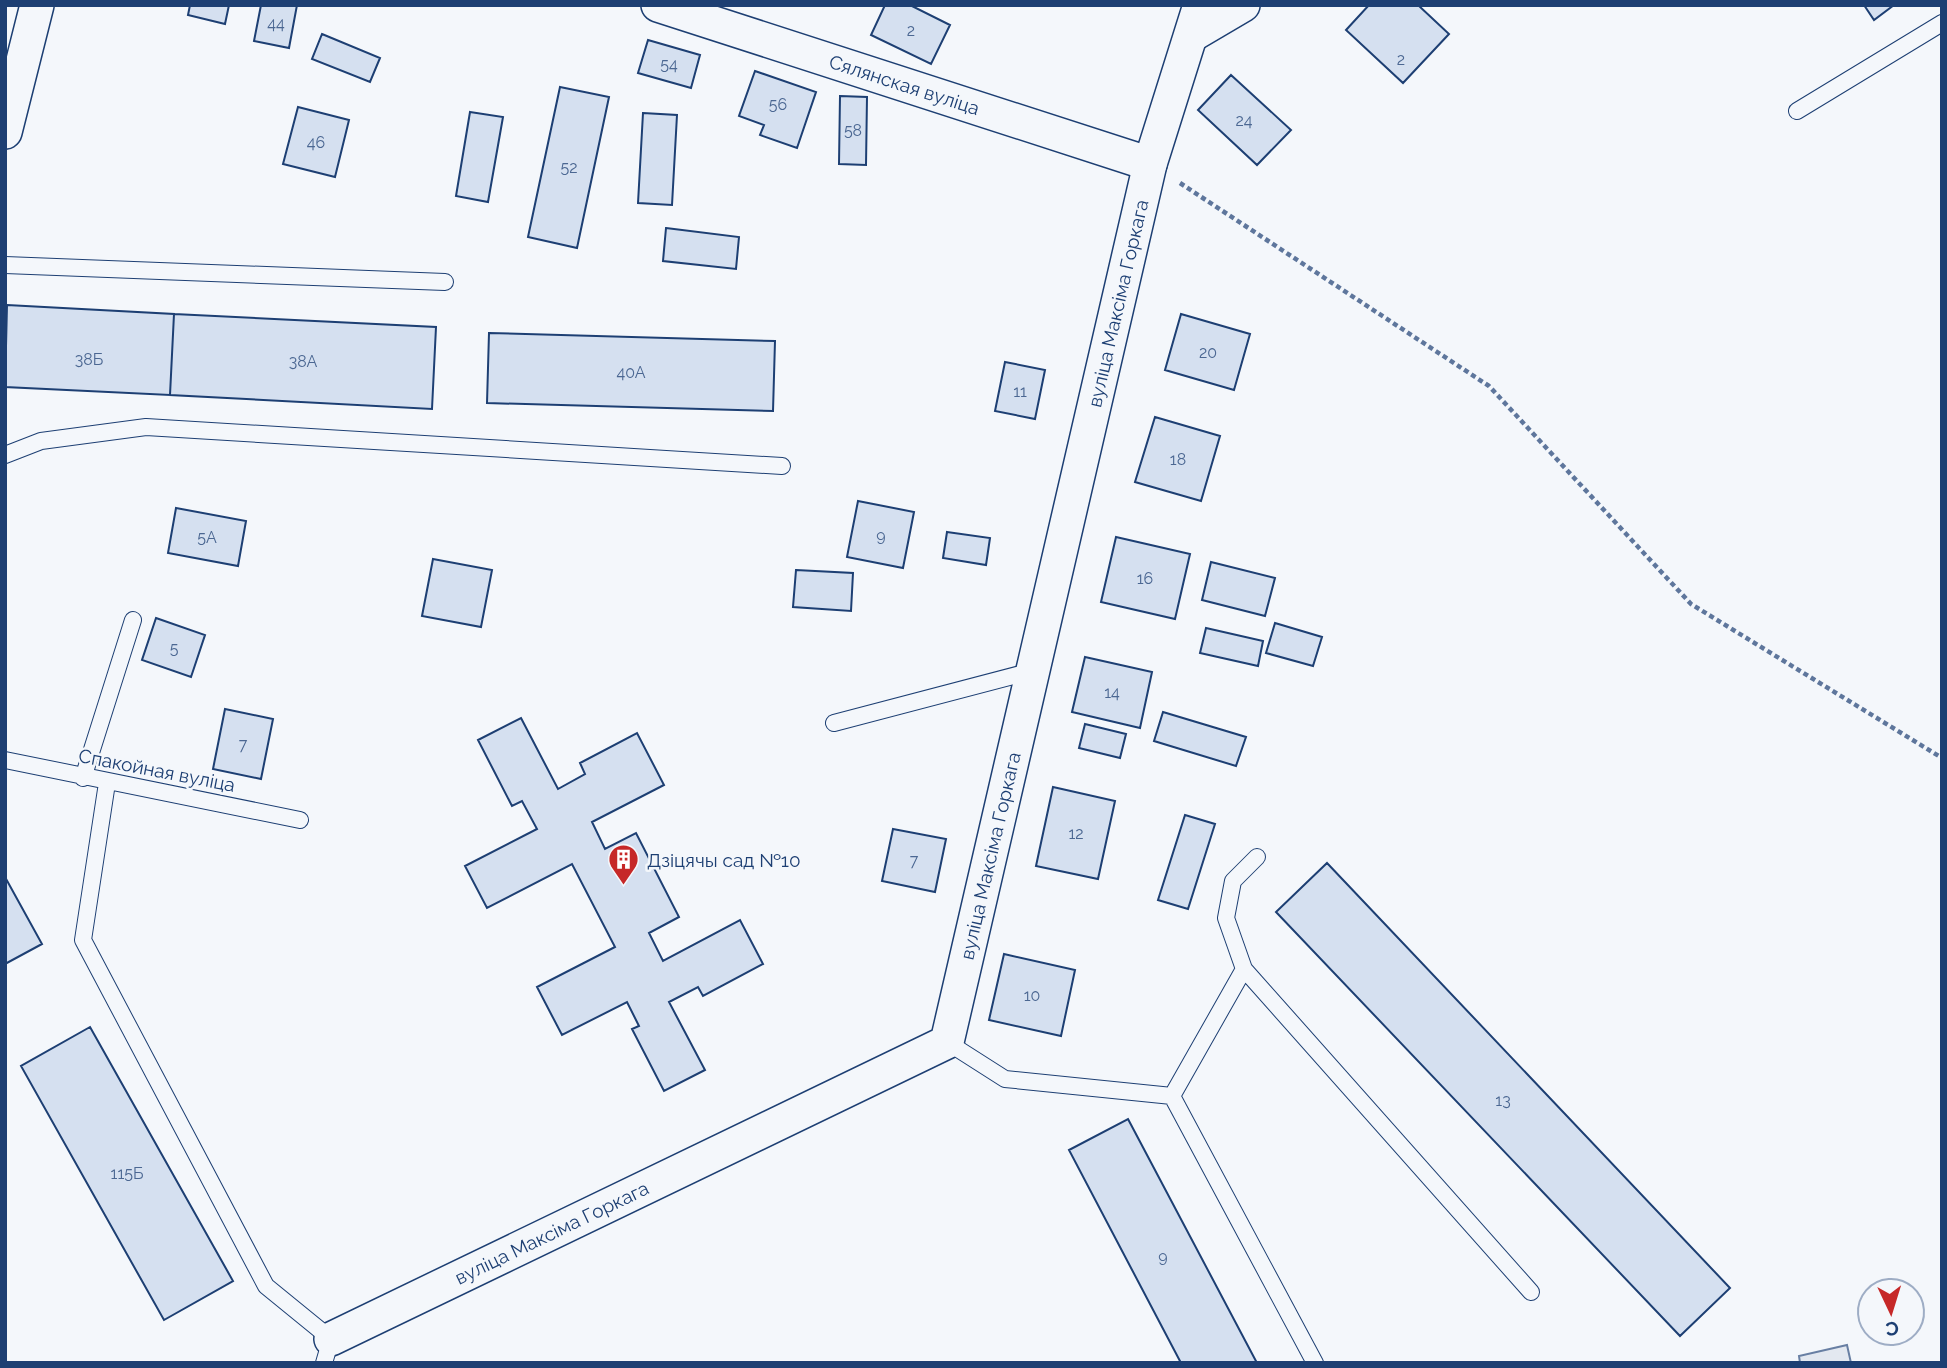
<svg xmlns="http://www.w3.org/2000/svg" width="1947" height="1368" font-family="Raleway,sans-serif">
	<rect width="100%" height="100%" fill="#f4f7fb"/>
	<path fill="#e3e8f0" stroke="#687fa3" stroke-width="2" d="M1847 1345 1851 1363H1800L1799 1356Z"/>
	<path fill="#d5e0f0" stroke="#1d3f73" stroke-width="2" d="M190 5H229L225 24 188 15Z
		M261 5H297L289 48 254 41Z
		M885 5H910L950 25 931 64 871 35Z
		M1369 5H1418L1449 34 1403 83 1346 30Z
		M1864 5H1894L1874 20Z
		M322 34 380 58 370 82 312 59Z
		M648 40 700 55 691 88 638 73Z
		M755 71 816 92 797 148 760 135 764 125 739 116Z
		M1231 75 1291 130 1257 165 1198 110Z
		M560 87 609 97 577 248 528 237Z
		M840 96 867 97 866 165 839 164Z
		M298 107 349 120 335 177 283 164Z
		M470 112 503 117 488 202 456 196Z
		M643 113 677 115 672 205 638 203Z
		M666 228 739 237 736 269 663 261Z
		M7 305 174 314 170 395 5 387Z
		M174 314 436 327 432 409 170 395Z
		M1181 314 1250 334 1234 390 1165 370Z
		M489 333 775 341 773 411 487 403Z
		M1005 362 1045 370 1035 419 995 411Z
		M1155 417 1220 436 1201 501 1135 482Z
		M858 501 914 512 903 568 847 557Z
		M176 508 246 521 238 566 168 553Z
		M947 532 990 538 986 565 943 558Z
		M1116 537 1190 554 1175 619 1101 602Z
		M433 559 492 570 481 627 422 616Z
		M1211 562 1275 578 1265 616 1202 600Z
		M796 570 853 573 851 611 793 607Z
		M156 618 205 635 191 677 142 660Z
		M1275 623 1322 637 1313 666 1266 653Z
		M1206 628 1263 641 1258 666 1200 653Z
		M1085 657 1152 672 1140 728 1072 712Z
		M225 709 273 719 261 779 213 769Z
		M1163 712 1246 737 1236 766 1154 741Z
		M521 718 558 789 585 774 580 763 637 733 664 785 592 822 605 849 636 833 679 917 649 933 663 961 740 920 763 964 703 996 698 987 669 1002 705 1070 664 1091 632 1029 639 1026 627 1002 562 1035 537 987 615 947 572 864 487 908 465 866 537 829 522 801 512 806 478 740Z
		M1085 724 1126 734 1120 758 1079 748Z
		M1053 787 1115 801 1098 879 1036 866Z
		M1185 815 1215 824 1188 909 1158 900Z
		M893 829 946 839 935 892 882 881Z
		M1327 863 1730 1288 1680 1336 1276 912Z
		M5 877 42 944 5 964Z
		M1004 954 1075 970 1061 1036 989 1020Z
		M90 1027 233 1281 164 1320 21 1066Z
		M1128 1119 1257 1363H1181L1069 1150Z"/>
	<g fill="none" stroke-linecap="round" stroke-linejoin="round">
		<defs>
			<path id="lane" d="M1797 111 1942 23
				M5 265 445 282
				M5 455 41 441 146 427 782 466
				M834 723 1032 671
				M5 760 300 820
				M83 778 133 620
				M107 783 83 940 266 1286 331 1339 324 1363
				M1244 969 1226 918 1233 881 1257 857
				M947 1042 1005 1079 1172 1096 1244 969 1531 1292
				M1172 1096 1315 1363"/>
			<g id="street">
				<path id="s1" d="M658 5 1150 164"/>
				<path d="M1192 35 1243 5"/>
				<path d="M5 132 37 5"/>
				<path id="s2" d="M331 1339 947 1042 1150 164 1200 5"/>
			</g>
		</defs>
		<use href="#lane" stroke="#1d3f73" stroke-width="18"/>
		<use href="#street" stroke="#1d3f73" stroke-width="36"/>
		<path stroke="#5e769c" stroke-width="4.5" stroke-dasharray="5 3.5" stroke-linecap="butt" d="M1180 183 1489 386 1691 604 1942 758"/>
		<use href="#lane" stroke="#f4f7fb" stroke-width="16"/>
		<use href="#street" stroke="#f4f7fb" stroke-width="33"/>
	</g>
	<defs>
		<symbol id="building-pin" viewBox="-11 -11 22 30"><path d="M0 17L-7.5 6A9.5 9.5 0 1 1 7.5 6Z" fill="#c62828" stroke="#f4f7fb"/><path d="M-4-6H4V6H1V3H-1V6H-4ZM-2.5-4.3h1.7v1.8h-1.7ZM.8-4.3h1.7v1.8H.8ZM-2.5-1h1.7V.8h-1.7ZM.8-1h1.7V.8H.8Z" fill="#fff"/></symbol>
	</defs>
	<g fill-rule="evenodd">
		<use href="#building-pin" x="606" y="842" width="35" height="47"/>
	</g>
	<g text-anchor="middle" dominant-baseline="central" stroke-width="5" stroke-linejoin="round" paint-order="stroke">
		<g font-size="16" fill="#4b6792">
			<text x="276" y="23">44</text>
			<text x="911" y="30">2</text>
			<text x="1401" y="59">2</text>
			<text x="669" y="64">54</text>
			<text x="778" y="104">56</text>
			<text x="1244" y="120">24</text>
			<text x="853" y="130">58</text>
			<text x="316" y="142">46</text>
			<text x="569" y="167">52</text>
			<text x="1208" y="352">20</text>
			<text x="89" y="359">38Б</text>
			<text x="303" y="361">38А</text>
			<text x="631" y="372">40А</text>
			<text x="1020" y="391">11</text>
			<text x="1178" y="459">18</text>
			<text x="881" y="535">9</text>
			<text x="207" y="537">5А</text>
			<text x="1145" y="578">16</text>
			<text x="174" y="648">5</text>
			<text x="1112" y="692">14</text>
			<text x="243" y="744">7</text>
			<text x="1076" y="833">12</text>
			<text x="914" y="860">7</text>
			<text x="1032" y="995">10</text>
			<text x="1503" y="1100">13</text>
			<text x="127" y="1173">115Б</text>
			<text x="1163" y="1256">9</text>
		</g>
		<g font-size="19" fill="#1d3f73" stroke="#f4f7fb">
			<text stroke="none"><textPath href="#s1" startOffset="259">Сялянская вуліца</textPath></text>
			<text stroke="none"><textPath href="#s2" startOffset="1442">вуліца Максіма Горкага</textPath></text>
			<text transform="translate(157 770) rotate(11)">Спакойная вуліца</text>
			<text stroke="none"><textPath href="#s2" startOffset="875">вуліца Максіма Горкага</textPath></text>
			<text stroke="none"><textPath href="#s2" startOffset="245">вуліца Максіма Горкага</textPath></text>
		</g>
		<g font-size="19" fill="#1d3f73" stroke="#f4f7fb" text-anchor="start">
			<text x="647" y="860">Дзіцячы сад №10</text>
		</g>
	</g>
	<rect width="1947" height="1368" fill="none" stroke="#1d3f73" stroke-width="14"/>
	<g transform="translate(1891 1312) rotate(176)"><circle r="33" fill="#f4f7fb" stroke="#9eadc5" stroke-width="2"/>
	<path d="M0-5L12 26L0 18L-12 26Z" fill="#c62828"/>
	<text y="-10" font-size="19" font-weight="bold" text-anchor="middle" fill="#1d3f73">С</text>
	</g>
</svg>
